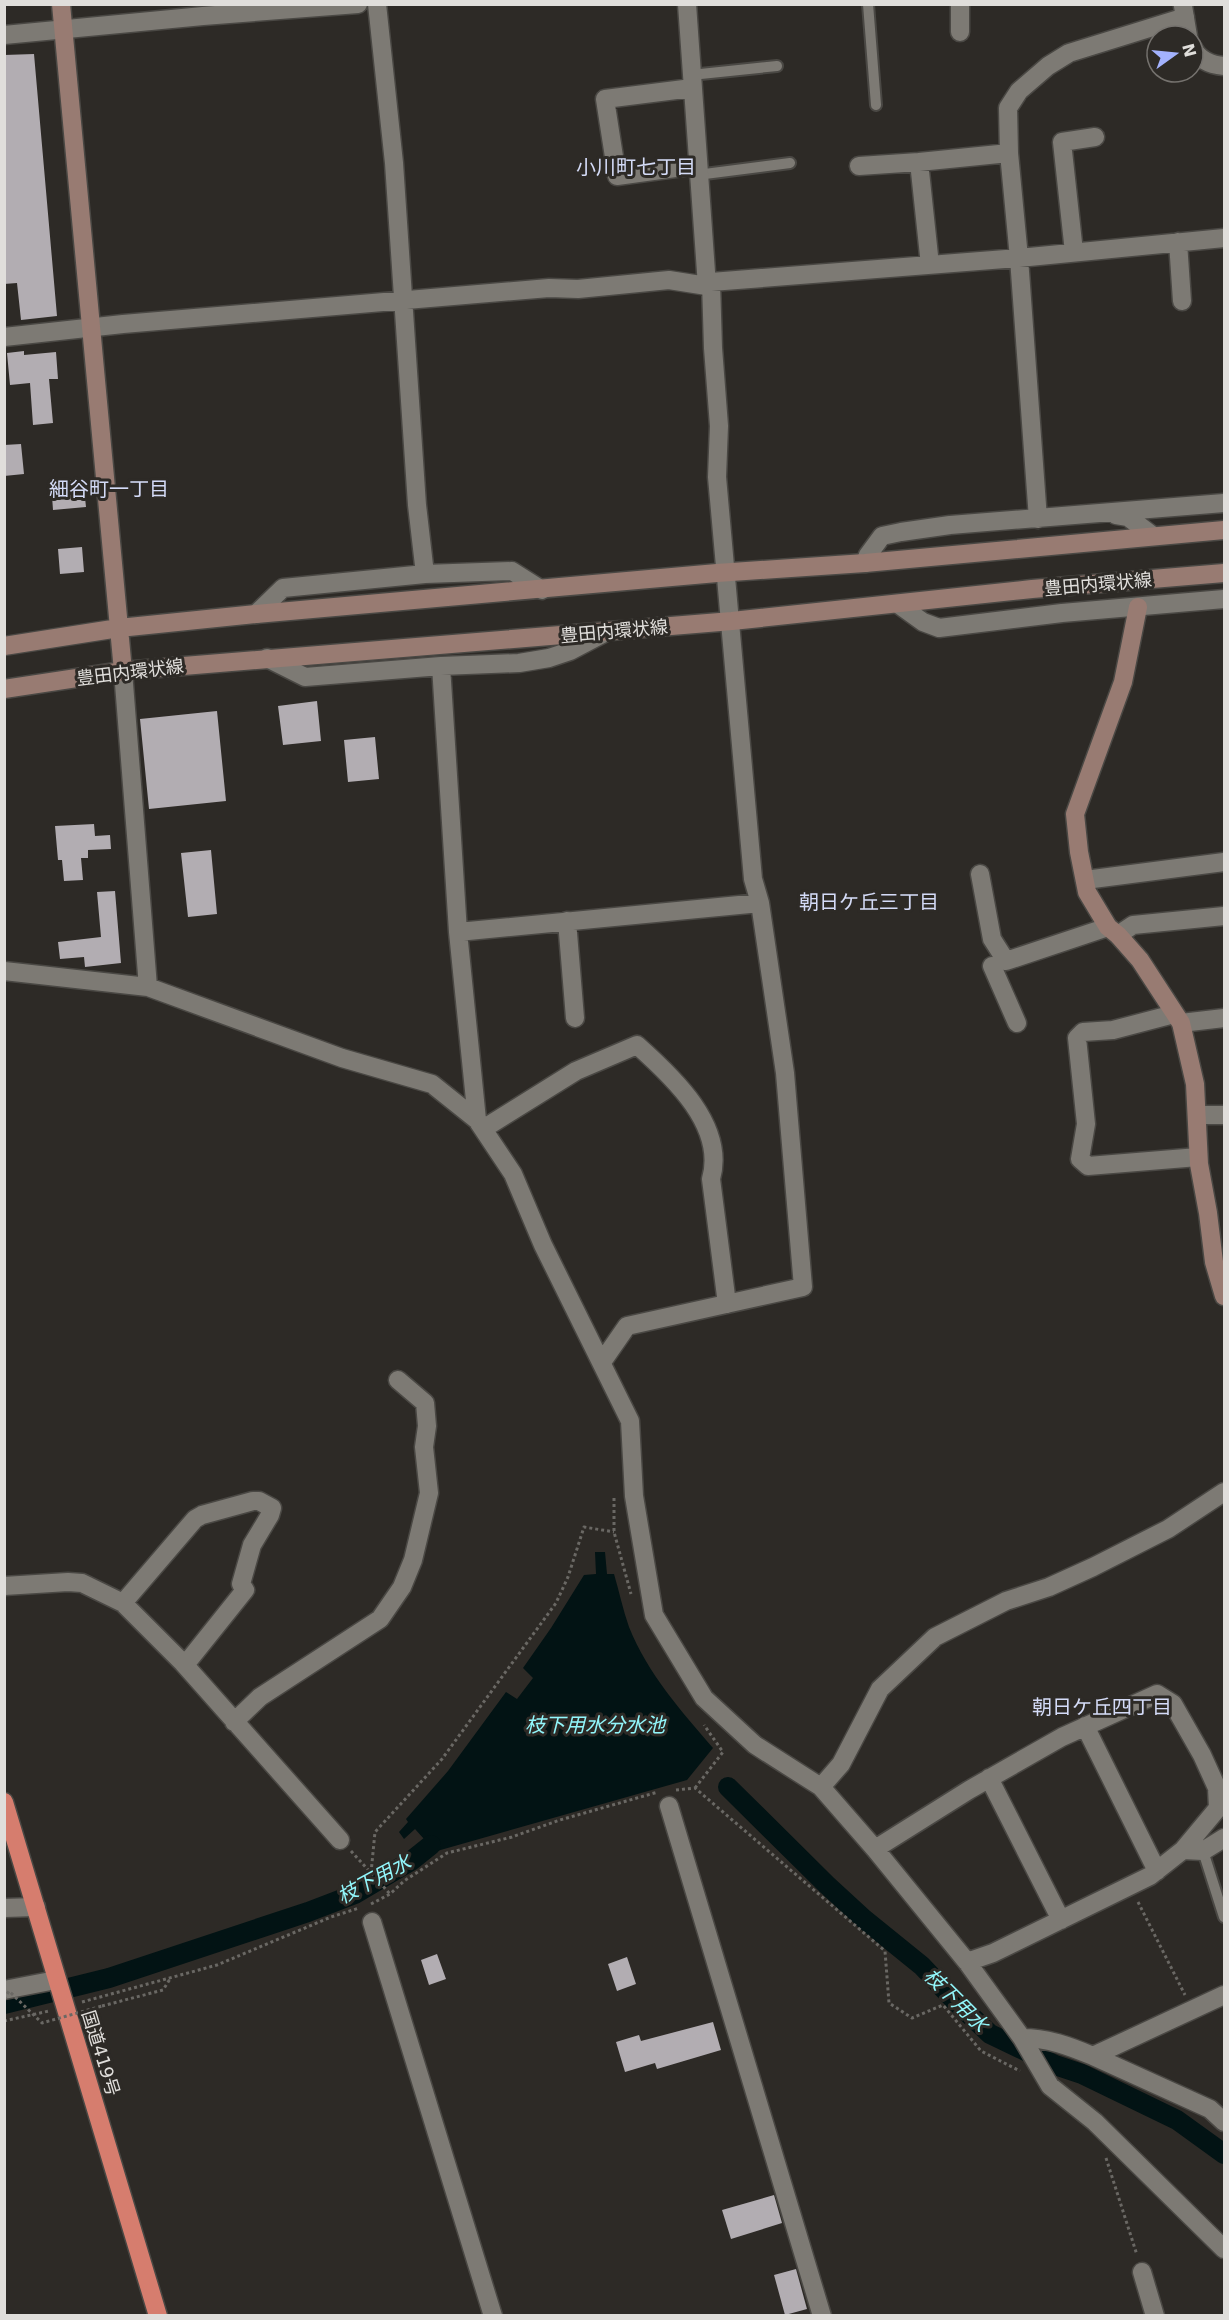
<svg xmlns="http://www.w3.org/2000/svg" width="1229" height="2320" font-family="'DejaVu Sans','Noto Sans JP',sans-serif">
	<rect width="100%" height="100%" fill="#2d2a26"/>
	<path fill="#021314" d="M595 1552H605L607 1574H614C619 1591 623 1610 629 1627 648 1674 681 1711 713 1748L687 1780 437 1851 435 1849 416 1866 406 1856 424 1839 415 1829 404 1839 399 1832 408 1822 406 1819 448 1771 506 1692 517 1699 533 1678 523 1668 551 1628 584 1575 596 1574Z"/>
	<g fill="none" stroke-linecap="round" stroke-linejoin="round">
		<path stroke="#021314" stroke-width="20" d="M728 1787 827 1885 864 1919 922 1966 954 2000 990 2034 1055 2065 1082 2074 1177 2120 1224 2154
			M4 2004 109 1978 308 1912 355 1894 411 1861 431 1845"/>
	</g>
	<path fill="#b2adb2" d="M34 54 57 316 21 320 17 283 4 284V55Z
		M24 351V355L56 352 58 379H49L53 423 33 425 30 383 10 385 7 353Z
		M21 444 24 474 4 476V445Z
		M83 479 86 507 53 510 51 482Z
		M82 547 84 572 60 574 58 549Z
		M317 701 321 741 283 745 278 706Z
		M217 711 226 801 149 809 140 719Z
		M375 737 379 779 348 782 344 740Z
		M94 824 95 836 110 835 111 849 88 850V858H81L83 880 64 881 62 860H58L55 826Z
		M211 850 217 914 188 917 181 853Z
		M115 891 121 963 85 967 84 957 60 959 58 942 101 937 97 892Z
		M437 1954 446 1979 429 1985 421 1960Z
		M627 1957 636 1984 617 1991 608 1964Z
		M713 2022 721 2050 657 2069 655 2063 625 2072 616 2042 639 2035 641 2041Z
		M774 2195 782 2223 731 2239 722 2210Z
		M796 2269 807 2309 785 2315 774 2275Z"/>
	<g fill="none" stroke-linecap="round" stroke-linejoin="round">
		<defs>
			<path id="lane" d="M868 4 876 105
				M691 75 777 66
				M697 175 790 163
				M1203 1851 1224 1917"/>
			<path id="street" d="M377 4 394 163 417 505 425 574
				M687 4 707 286
				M1183 6 1188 36
				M960 32V4
				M4 35 203 16 358 4
				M1193 48C1199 60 1211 65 1224 66
				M692 88 605 99 617 176 697 165
				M859 166 919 162
				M1178 242 1182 301
				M1074 252 1062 142 1095 137
				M930 265 919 162 1009 153
				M707 286 711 282 1019 258 1224 238
				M4 337 123 324 549 288 578 289 669 280 707 286
				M1116 515 1128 517 1153 536
				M1038 519 1019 258 1009 153 1008 108 1019 91 1048 66 1069 53 1185 17
				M865 563 868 555 882 536 901 532 950 525 1224 503
				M898 604 923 622 939 628 1062 613 1224 599
				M256 614 283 588 425 574 512 571 542 590
				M267 658 305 677 441 666 519 663 549 658 570 651 608 631
				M441 666 458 932 477 1120
				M123 671 148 987
				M980 874 992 939 1006 961 1108 927
				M1085 880 1224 862
				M567 921 575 1018
				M458 932 760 903
				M1118 935 1133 925 1224 916
				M992 966 1017 1023
				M4 971 148 987 342 1058 432 1084 477 1120 513 1174 543 1245 630 1421 634 1496 654 1615 704 1698 755 1745 821 1787 875 1849 967 1962 1022 2038 1050 2086 1095 2122 1224 2249
				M1174 1014 1113 1030 1083 1032 1077 1038 1086 1124 1080 1159 1088 1166 1198 1157
				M1181 1023 1224 1018
				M1197 1115H1224
				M483 1129 576 1071 637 1045C673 1077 726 1126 711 1179L727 1304
				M602 1362 627 1326 803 1287 785 1073 760 903 753 879 717 477 719 426 713 348 711 282
				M4 1586 68 1582 82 1583 123 1603 183 1663 340 1840
				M123 1603 195 1519 202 1515 253 1501H259L272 1508 270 1515 252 1545 241 1584 245 1590 185 1665
				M234 1722 260 1697 380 1619 402 1587 413 1560 429 1493 424 1447 427 1426 425 1403 398 1380
				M1085 1726 1157 1871
				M989 1778 1061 1920
				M821 1787 841 1764 880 1689 935 1637 1006 1601 1049 1587 1093 1567 1168 1529 1224 1492
				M669 1806 822 2316
				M875 1849 969 1790 1062 1737 1157 1694 1173 1704 1202 1755 1217 1788 1218 1808 1183 1850 1150 1876 993 1953 967 1962
				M1183 1850 1203 1851 1224 1838
				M4 1908 36 1907
				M372 1922 493 2316
				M4 1990 56 1980
				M1224 1995 1093 2056 1210 2109 1224 2122
				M1022 2038C1048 2038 1069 2046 1093 2056
				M1142 2272 1155 2316"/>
			<path id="secondary" d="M61 4 123 671
				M1138 607 1123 682 1075 814 1079 852 1087 892 1108 927 1118 935 1140 960 1181 1023 1195 1084 1199 1164 1208 1213 1214 1262 1224 1296
				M4 646 119 628 256 614 717 573 865 563 1224 530
				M4 689 123 671 732 621 1032 589 1224 573"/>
			<path id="highway" d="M4 1802 158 2316"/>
		</defs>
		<use href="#lane" stroke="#4a4844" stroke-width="14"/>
		<use href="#street" stroke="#4a4844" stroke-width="21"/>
		<use href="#secondary" stroke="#4a4844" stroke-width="21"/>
		<use href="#highway" stroke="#4a4844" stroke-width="21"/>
		<path stroke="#6a6864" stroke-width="3" stroke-dasharray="3 3" stroke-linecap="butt" d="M614 1498V1532L631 1594
			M695 1788 723 1752 704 1725
			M676 1790 695 1788 885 1951 889 2003 912 2018 943 2005 981 2051 1020 2071
			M351 1851 390 1894
			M371 1873 375 1832 442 1759 556 1603 568 1577 584 1527 614 1532
			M1138 1902 1185 1995
			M371 1904 390 1894 404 1881 447 1853 512 1837 560 1820 658 1792
			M82 2002 217 1965 331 1917 359 1908
			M102 2006 163 1990 170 1979
			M4 2021 49 2011
			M1106 2158 1137 2255"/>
		<use href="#lane" stroke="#7d7a74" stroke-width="10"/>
		<use href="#street" stroke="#7d7a74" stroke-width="18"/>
		<use href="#secondary" stroke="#987b72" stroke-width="18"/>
		<use href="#highway" stroke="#d67d6e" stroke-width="18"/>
		<path stroke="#6a6864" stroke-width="3" stroke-dasharray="3 3" stroke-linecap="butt" d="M4 1999 9 1991 42 2023 102 2006"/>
	</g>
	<g text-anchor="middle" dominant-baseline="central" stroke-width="6" stroke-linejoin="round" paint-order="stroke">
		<g font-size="18" fill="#e0dedb" stroke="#2d2a26">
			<text transform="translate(1098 584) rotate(-5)">豊田内環状線</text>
			<text transform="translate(614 631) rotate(-5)">豊田内環状線</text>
			<text transform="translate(130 672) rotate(-7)">豊田内環状線</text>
			<text transform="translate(101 2053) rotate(73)">国道419号</text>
		</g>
		<g font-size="20" fill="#d4dbf7" stroke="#2d2a26">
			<text x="636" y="167">小川町七丁目</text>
			<text x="109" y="489">細谷町一丁目</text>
			<text x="869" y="902">朝日ケ丘三丁目</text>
			<text x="1102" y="1707">朝日ケ丘四丁目</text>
		</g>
		<g font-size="20" font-style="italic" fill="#92f6fb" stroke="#2d2a26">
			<text x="595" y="1725">枝下用水分水池</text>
			<text transform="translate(374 1879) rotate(-28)">枝下用水</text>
			<text transform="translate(956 2000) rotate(45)">枝下用水</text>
		</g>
	</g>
	<rect width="1229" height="2320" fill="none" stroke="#e0dedb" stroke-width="12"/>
	<g transform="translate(1175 54) rotate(75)"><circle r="28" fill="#2d2a26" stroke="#75726e" stroke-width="1.5"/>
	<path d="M0-4.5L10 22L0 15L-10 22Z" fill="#a3b2fd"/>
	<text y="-9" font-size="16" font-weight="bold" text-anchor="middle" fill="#e0dedb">N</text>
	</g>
</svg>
